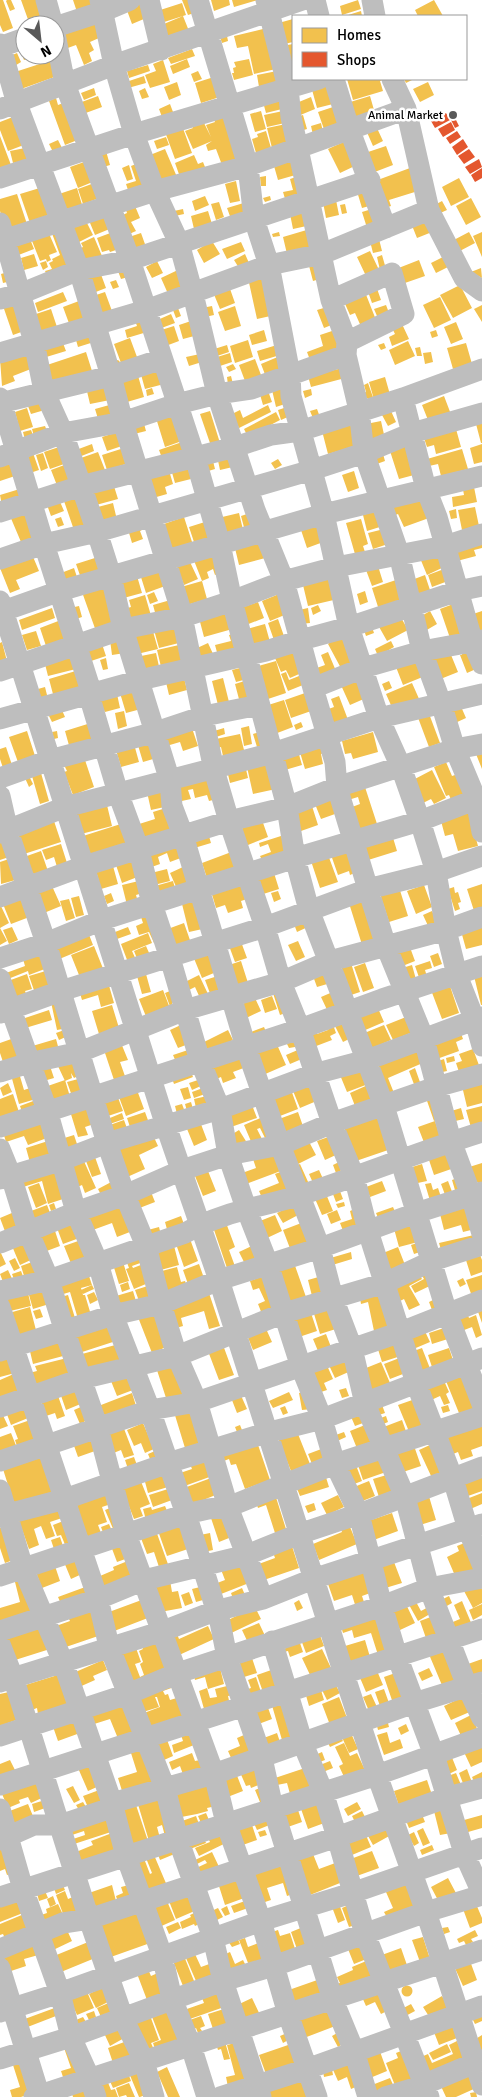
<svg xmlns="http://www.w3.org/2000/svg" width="482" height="2097" font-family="Signika,sans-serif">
	<rect width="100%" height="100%" fill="#fff"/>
	<path fill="#f2c14e" d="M0 0H3L13 28 3 32 0 25Z
		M7 0H11L15 9 10 11 6 1Z
		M21 0H40L48 22 39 25H30Z
		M73 0H96L98 5 77 12Z
		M138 0 151 16 132 24 125 5Z
		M182 0H193L197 12 188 15Z
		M211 0H229L230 5 214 11Z
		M232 0H258L234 7Z
		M358 0 361 9 342 15 340 6Z
		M434 0 443 16H418L415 10Z
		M182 3 186 15 158 24 154 12Z
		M361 11 362 16H345Z
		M100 16 108 34 90 42 94 50 89 53 92 61 84 65 76 45 65 49 58 33Z
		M183 16 189 31 165 41 159 26Z
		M293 19V42L280 45 275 24Z
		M267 28 276 69 254 74 248 46 237 48 234 36Z
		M227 36 228 41 222 43 220 37Z
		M293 44V61L285 63 282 46Z
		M25 45V55H38L24 60 19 47Z
		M192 49 195 56 171 64 168 58Z
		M17 53 21 62 13 67 8 57Z
		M55 59 60 75 21 89 15 72Z
		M187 59 190 67 173 74 170 66Z
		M249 59 253 75 234 80 232 73H234L233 68 236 67 234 62Z
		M163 60 170 82 150 88 145 75 156 71 153 64Z
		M148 65 150 71 129 78 127 71Z
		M198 71 202 79 194 82 191 74Z
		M277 71 280 89 260 93 257 75Z
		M144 76 146 83 128 88 126 82Z
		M217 76 223 96 201 103 195 83Z
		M347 79H385L380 81 383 91 353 100Z
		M404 79H414L406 83Z
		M331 81 337 103 317 108 311 86Z
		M177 82 181 95 169 100 164 87Z
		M428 82 434 95 420 102 413 89Z
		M94 88 96 95 84 100 81 93Z
		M145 88 149 97 142 99 139 91Z
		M98 96 102 107 83 114 79 103Z
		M370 96 376 117 353 124 347 103Z
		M311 97 315 109 298 116 294 104Z
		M56 98 58 105 66 102 80 139 65 145 49 101Z
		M280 98 282 109 266 113 263 102Z
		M170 104 173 112 162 117 159 109Z
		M339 105 346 126 325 132 318 112Z
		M261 111 266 129 255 132 250 114Z
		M283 111 285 123 267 127 264 115Z
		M223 112 239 159 222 165 216 149 208 151 206 145 212 141 193 149 185 131 193 128 191 124 202 119 211 137 206 125 215 122 212 116Z
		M18 115 29 143 8 151 0 130V122Z
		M303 115 307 129 297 132 293 118Z
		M181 123 192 153 175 159 164 129Z
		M321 123 323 132 313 135 311 126Z
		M286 124 290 144 272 148 267 128Z
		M376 126 383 141 373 146 366 130Z
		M266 131 271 148 256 153 252 139 258 137 257 134Z
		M0 136 11 165 0 170Z
		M166 137 169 145 157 149 154 141Z
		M58 140 62 148 53 152 49 144Z
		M348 140 359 164 340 173 328 149Z
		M386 146 393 165 372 173 365 153Z
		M30 147 32 159 13 163 10 151Z
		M165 149 177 177 156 185 145 157Z
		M106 151 110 165 100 168 96 154Z
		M293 153 299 174 278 180 272 159Z
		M194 155 198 164 203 162 205 167 180 177 175 163Z
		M87 161 95 181 78 188 70 167Z
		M141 162 149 186 129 193 126 184 136 181 131 166Z
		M129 165 133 179 127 181 122 168Z
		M410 168 418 191 389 200 391 206 385 208 375 181Z
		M266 176V186H261L260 177Z
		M299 176 305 196 286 202 283 192 293 190 290 179Z
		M459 178 469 197 451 206 442 187Z
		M236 181 240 201 230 203 225 184Z
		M97 182 102 197 83 204 78 189Z
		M368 185 373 205 362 208 356 188Z
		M43 187 53 219 31 226 20 194Z
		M77 188 83 208 65 214 59 194Z
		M17 194 28 227 7 233 0 211V199Z
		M335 195 339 215 326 218 322 197Z
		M205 196 209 205 195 211 192 201Z
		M270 196 271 200 265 202 263 198Z
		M471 198 481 217 466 225 456 206Z
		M442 201 447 210 436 215 431 207Z
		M219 202 224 217 216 220 211 204Z
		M247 202 250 213 231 219 227 208Z
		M345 204 347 213 342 214 340 205Z
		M307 205 311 225 293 229 289 209Z
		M135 206 140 218 131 222 136 231 127 235 118 217 127 213 126 210Z
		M375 208 381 227 368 231 362 212Z
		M183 209 184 214 175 216 174 211Z
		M105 211 112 228 95 235 88 218Z
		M208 211 212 224 194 229 191 216Z
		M84 217 93 235 79 242 64 227Z
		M426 217 432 232 417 238 411 223Z
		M60 224 73 267 48 277 45 271 52 269 49 263 53 261 52 259 60 255 50 228Z
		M47 229 57 252 49 255 51 260 47 262 46 259 40 261 30 236Z
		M310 229 315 246 287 254 283 237Z
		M113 232 119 249 110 252 109 250 102 252 97 238Z
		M279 232 280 236 273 237 272 234Z
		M469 232 475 243 456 253 450 242Z
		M482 232V257L473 236Z
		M141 233 146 247 131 252 126 238Z
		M28 234 34 249 16 256 11 242Z
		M94 237 102 256 80 265 74 251 83 247 81 243Z
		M379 239 382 251 373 253 370 241Z
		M212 241 220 254 204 263 197 250Z
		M241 242 245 251 227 259 222 249Z
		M370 251 379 270 366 276 357 257Z
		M34 254 38 266 24 270 21 258Z
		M245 254 249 263 239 268 234 260Z
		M449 254 454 264 436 273 431 263Z
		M382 255 386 269 380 270 377 257Z
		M307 258 323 278 313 281Z
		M419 260 425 276 402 284 396 269Z
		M46 261 48 267 43 270 40 263Z
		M157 261 163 273 152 278 146 267Z
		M125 268 128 277 121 279 118 271Z
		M481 268 482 278 471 272Z
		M99 269 106 288 88 295 82 276Z
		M180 269 188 287 169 296 161 278Z
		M8 272 11 281 3 283 1 274Z
		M265 274 275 315 257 319 248 278Z
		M116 280 119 287 113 289 110 282Z
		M375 283 381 300 372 303 366 286Z
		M460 285 472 308 453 318 440 295Z
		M229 286 235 303 220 309 213 292Z
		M363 287 378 325 363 331 355 313 350 315 342 297Z
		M63 292 67 301 38 312 35 303Z
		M105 292 112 311 96 316 90 297Z
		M440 297 451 320 434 328 423 305Z
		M13 299 24 331 13 335 2 303Z
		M79 301 86 320 70 326 63 307Z
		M386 305 391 318 380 323 374 309Z
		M482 305V322L474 309Z
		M212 306 214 315 205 317 202 308Z
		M235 306 241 326 225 331 218 312Z
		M327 307 334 324 324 328 317 310Z
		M178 308 181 316 176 318 173 310Z
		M51 309 57 327 39 333 33 315Z
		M171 314 175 323 156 330 153 322Z
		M142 315 147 332 127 338 125 330 137 326 134 318Z
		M194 320 198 335 183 339 179 325Z
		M456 322 463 339 451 344 444 327Z
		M402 324 409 339 392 346 389 337 395 334 392 328Z
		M174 326 179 341 163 347 158 331Z
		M91 329 94 342 78 347 74 333Z
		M264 330 267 341 252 345 249 335Z
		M335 330 341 349 310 360 307 352 323 346 320 335Z
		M436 330 438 336 432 338 430 332Z
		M61 338 66 351 43 358 39 345Z
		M130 338 137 357 123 362 130 360 132 365 122 369 121 366 114 369 112 362 118 360 121 363 114 344Z
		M248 340 253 357 235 363 230 346Z
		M408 341 415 356 395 365 389 350Z
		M384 343 386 348 381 350 378 345Z
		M466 343 472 364 453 369 447 348Z
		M227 345 229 352 214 357 211 350Z
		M277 345 280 355 260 361 257 351Z
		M420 347 422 356H417L415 348Z
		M29 349 36 367 13 376 15 381 2 386 0 359Z
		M86 352 92 371 53 383 47 365Z
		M431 352 433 362 425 364 423 353Z
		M230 353 232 362 217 367 214 358Z
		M200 354 202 362 189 366 186 357Z
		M280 356 285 369 266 377 261 364Z
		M255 359 261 375 245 381 239 365Z
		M233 364 236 369 229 372 226 367Z
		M159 366 164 384 145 389 140 371Z
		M347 367 349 377 311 387 308 376Z
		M137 372 144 397 127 402 120 377Z
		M231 376 233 384 228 385 227 377Z
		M385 377 391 398 375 403 369 382Z
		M106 382 110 400 90 404 86 387Z
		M368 383 375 403 360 394 366 392 364 385Z
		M282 387 288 403 276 407 272 390Z
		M152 388 154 394 147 396 146 390Z
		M267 388 272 402 263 405 259 391Z
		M311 389 312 395 305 398 303 391Z
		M44 395 48 409 31 414 26 401Z
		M444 396 452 417 430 425 422 405Z
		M113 404 117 416 99 422 95 409Z
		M268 405 271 412 239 428 232 414 240 410 243 418Z
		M287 407 290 416 281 420 278 410Z
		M27 408 33 427 20 431 15 412Z
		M317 409 321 420 315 423 310 411Z
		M210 411 220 443 211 446 200 414Z
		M391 411 396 422 388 426 382 415Z
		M276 412 280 420 248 437 244 429Z
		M173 413 182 441 165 447 156 418Z
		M349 419 356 446 328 454 321 427Z
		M143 420 146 431 134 434 131 423Z
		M381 421 385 439 370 442 366 424Z
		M482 423V443H481L476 424Z
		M45 426 47 431 35 440 32 429Z
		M456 429 461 447 436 454 434 445 427 447 424 438Z
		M31 430 34 438 25 440 23 432Z
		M121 431 125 445 107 451 102 437Z
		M182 442 184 451 162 458 159 450Z
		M92 444 94 451 79 457 76 450Z
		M482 444V462L474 464 470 448Z
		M62 446 67 463 50 469 44 452Z
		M405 446 414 475 399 479 390 451Z
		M124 448 129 463 107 470 102 455Z
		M462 449 468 469 441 476 438 464 429 466 427 459Z
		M98 452 105 470 85 477 78 459Z
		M234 452 237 466 220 470 217 456Z
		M33 453 39 470 30 473 24 456Z
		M43 453 48 468 41 471 36 455Z
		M383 454 385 461 374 465 372 459Z
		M212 457 215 469 205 472 201 461Z
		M16 459 21 474 0 481V464Z
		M278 459 282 465 275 469 271 463Z
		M67 464 73 482 58 488 51 470Z
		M187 464 191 479 175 483 171 469Z
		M168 467 173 484 165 487 167 494 153 498 146 472Z
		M354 471 359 488 348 492 342 475Z
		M473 482 477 502 453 507 452 497 464 495 462 484Z
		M113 483 118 499 96 505 92 489Z
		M23 488 26 498 2 506 0 495Z
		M418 492 429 518 404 527 398 514 390 517 385 505Z
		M79 496 90 528 75 533 64 501Z
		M58 497 64 511 51 516 46 502Z
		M113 503 117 520 98 525 94 508Z
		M475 507 479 526 462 530 458 510Z
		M27 509 38 536 21 542 10 516Z
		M456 509 457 518 451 519 449 511Z
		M378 510 383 526 367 531 363 515Z
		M253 512 258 527 245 531 241 516Z
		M239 513 244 534 223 539 218 518Z
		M61 517 64 525 58 527 55 519Z
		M184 517 193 545 173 552 164 524Z
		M361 519 368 544 363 546 367 558 357 561 346 523Z
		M208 521 214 539 195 545 189 527Z
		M319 521 326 541 307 548 300 527Z
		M127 526 142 530 140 531 143 539 132 543Z
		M384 529 388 544 373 549 368 533Z
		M264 536 269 557 239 565 234 544Z
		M482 539V548L474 550 476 556 457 561 454 547Z
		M214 550 223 572 215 575 213 569 207 572 209 578 202 581 193 558Z
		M436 550 444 567 427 575 420 558Z
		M31 552 39 571 16 580 20 589 10 593 0 568Z
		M98 557 103 573 82 581 76 564Z
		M190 562 198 579 184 585 177 567Z
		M378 566 383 582 372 586 366 570Z
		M162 567 168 585 146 593 140 574Z
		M74 568 78 580 65 584 61 573Z
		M444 569 448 581 432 587 428 575Z
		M425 575 430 590 414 595 409 581Z
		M137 576 142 593 120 599 116 582Z
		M333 578 338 599 308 606 303 585Z
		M396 580 403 602 379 610 372 588Z
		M202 581 207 599 187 605 181 587Z
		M104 584 119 626 97 634 82 592Z
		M365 591 368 602 360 605 357 594Z
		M154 592 158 601 150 604 147 595Z
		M284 592 287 614 270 621 262 601Z
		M145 595 152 619 129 626 124 609 131 607 129 600Z
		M174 599 178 610 156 616 153 605Z
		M258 602 264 618 246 625 240 608Z
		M456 603 467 635 451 641 440 609Z
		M318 605 321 611 313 615 311 608Z
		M79 606 82 617 73 620 70 608Z
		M52 608 55 618 22 630 19 620Z
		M308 608 310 623 300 624 299 610Z
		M231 610 236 628 204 637 199 618Z
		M430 611 437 624 425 631 418 618Z
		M482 611V633L480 634 473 614Z
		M399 614 408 630 387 641 378 625Z
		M278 619 285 639 275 643 268 623Z
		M61 620 70 644 48 652 40 628Z
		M265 624 270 642 252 647 247 629Z
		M175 625 179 643 159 648 154 630Z
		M372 627 374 633 366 636 364 630Z
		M152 628 158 649 133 655 135 632Z
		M36 631 41 646 27 650 22 635Z
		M238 632 243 650 218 656 215 645 231 641 229 635Z
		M339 633 356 665 343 672 328 644Z
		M123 638 125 653 112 655 110 640Z
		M391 641 394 647 378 656 375 649Z
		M2 642 8 665 0 667V643Z
		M208 643 214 656 201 662 195 649Z
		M102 644 106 656 88 662 84 649Z
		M179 645 184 666 162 671 157 650Z
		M467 646 476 669 467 673 460 655H462L460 649Z
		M297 649 306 671 290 678 286 670 281 672 275 658Z
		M449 650 458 672 438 680 430 658Z
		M328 652 336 671 317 678 314 669 325 665 321 655Z
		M72 653 76 669 48 676 44 660Z
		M156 653 160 671 146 674 141 656Z
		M106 658 108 669 103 670 100 660Z
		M418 659 425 676 403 685 396 667Z
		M276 661 286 693 268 699 251 668Z
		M248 666 251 678 236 682 232 670Z
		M79 670 85 689 54 698 49 679Z
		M286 672 289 680 304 674 308 683 288 691 281 674Z
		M183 674 187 690 169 695 165 678Z
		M356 676 366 698 350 705 340 683Z
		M223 678 229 702 218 705 212 681Z
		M251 679 257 698 240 703 235 684Z
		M389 681 392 688 385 691 382 684Z
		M412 683 420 701 394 712 386 694Z
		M45 687 48 699 41 701 38 689Z
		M136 688 141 709 126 713 120 693Z
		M308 692 314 710 291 718 285 700Z
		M117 694 120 708 105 712 97 698Z
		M339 696 350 725 334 726 323 711 334 707 331 699Z
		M284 700 293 727 272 735 262 707Z
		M459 702 466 718 455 723 448 707Z
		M61 708 65 717 52 722 48 714Z
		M124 711 127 726 118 729 115 713Z
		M428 711 440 743 429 747 417 715Z
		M94 722 99 740 70 749 65 731Z
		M190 722 198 746 183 751 180 742 163 747 158 733Z
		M301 722 303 727 296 730 294 725Z
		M249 726 252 744 244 746 241 728Z
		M224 728 225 734 216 737 214 731Z
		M265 730 270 750 257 747 253 734Z
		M27 731 36 759 19 765 9 737Z
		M57 731 58 738 54 739 52 732Z
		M373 732 378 752 353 759 351 753 345 754 342 741Z
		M240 734 246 758 223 756 221 747 218 748 216 739Z
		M154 736 160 757 143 762 137 742Z
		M318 743 327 752 321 754 323 764 305 769 299 749Z
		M134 744 139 762 121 767 116 750Z
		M6 747 13 768 4 771 0 759V749Z
		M298 751 302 765 285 770 281 755Z
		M482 752V769L476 754Z
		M84 757 94 787 73 795 64 772 67 771 63 763Z
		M270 761 276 789 253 794 247 767Z
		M446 762 452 776 458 774 468 798 453 804 449 795 446 796 434 767Z
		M245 765 248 778 230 783 227 770Z
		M432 770 446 798 434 804 431 799 423 803 411 781Z
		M41 773 49 801 40 804 32 776Z
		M212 775 217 799 209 801 207 795 195 798 193 789 188 790 191 799 177 802 173 785Z
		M29 776 33 784 29 787 25 778Z
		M364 784 378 827 356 834 352 807 360 804 358 797 348 800 345 790Z
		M165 788 169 806 151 810 147 792Z
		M335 796V814L321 819 315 804Z
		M106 801 112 826 81 834 75 809Z
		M312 806 318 825 301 831 295 811Z
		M169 807 176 829 141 840 136 825 155 819 153 812Z
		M468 809 478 846 458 851 453 834 445 836 441 821Z
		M53 818 61 842 24 854 18 835Z
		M262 820 268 837 243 847 236 831Z
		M127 822 135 847 90 860 83 836Z
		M391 831 397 851 365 861 360 845Z
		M208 833 211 843 191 849 188 839Z
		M0 834 12 856 0 860Z
		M281 836 288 854 263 862 260 856 271 852 268 844 260 847 259 843Z
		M181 839 186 856 170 862 167 853 158 857 160 864 146 869 141 853Z
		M61 844 67 863 57 867 54 857 46 860 42 850Z
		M350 845 359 871 350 875 349 871 338 875 330 852Z
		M41 851 49 874 32 880 24 857Z
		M234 851 241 869 208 881 202 863Z
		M327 852 338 882 320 888 310 858Z
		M12 858 19 879 1 884 0 862Z
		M134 859 140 876 122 883 116 865Z
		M113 866 118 884 101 889 96 871Z
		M183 867 191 886 178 891 170 873Z
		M167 869 170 881 154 885 151 873Z
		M274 873 279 889 257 896 252 880Z
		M143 880 146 892 136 895 138 902 127 905 122 885Z
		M247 880V899L241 901 243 908 228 913 225 905 216 908 211 891Z
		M173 881 176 892 158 898 155 886Z
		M398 884 408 916 389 922 379 891Z
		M482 884V912L475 914 467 889Z
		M424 885 432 907 416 914 407 891Z
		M52 886 61 906 39 915 35 893Z
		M454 887 455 893 458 892 461 902 458 903 460 909 455 911 448 889Z
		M278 891 281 899 274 902 271 893Z
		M111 893 114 901 107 904 104 896Z
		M25 895 32 916 11 924 3 904Z
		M365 895 382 945 364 951 348 900Z
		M79 896 84 915 76 917 71 898Z
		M69 899 75 918 66 921 60 901Z
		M200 900 207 928 189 932 182 904Z
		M0 904 9 923 0 928 7 941 0 945Z
		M151 910 161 940 154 943 149 932 139 935 136 926 143 923 140 914Z
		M432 911 439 926 430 930 423 915Z
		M292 919 312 925 297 932Z
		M184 923 191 943 172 950 165 930Z
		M482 924V945L466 949 461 931Z
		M12 927 18 940 9 944 3 930Z
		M128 927 131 934 117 939 115 932Z
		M88 932 93 945 57 960 52 946Z
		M148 933 152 943 132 951 137 962 129 965 121 944Z
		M240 939 247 958 235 962 228 943Z
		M298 941 305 957 296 961 288 945Z
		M408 942 415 961 400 967 392 948Z
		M94 946 104 971 81 980 71 955Z
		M146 946 150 955 138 961 134 951Z
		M212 949 221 970 202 978 193 956Z
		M44 951 50 967 29 975 28 971 8 979 6 973 25 966 23 959Z
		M438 953 442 964 434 967 430 956Z
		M241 961 248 983 233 988 226 966Z
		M430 961 432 968 425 970 428 980 421 983 415 966Z
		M351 963 360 992 351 995 341 966Z
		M365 963 374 988 363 992 354 967Z
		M412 965 417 983 404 987 399 969Z
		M49 970 56 989 36 996 29 976Z
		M330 971 334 982 317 987 313 976Z
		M27 974 32 989 25 991 28 999 16 1003 8 981Z
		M146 974 151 992 142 994 137 976Z
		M482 974V1005H481L474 976Z
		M199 975 208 994 200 998 195 987 187 991 183 983Z
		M221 975 226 990 211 996 205 980Z
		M108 982 114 1003 101 1007 98 995 82 1000 79 990Z
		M449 983 459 1013 442 1019 431 990Z
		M175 989 171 1009 165 993Z
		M163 990 171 1011 147 1019 139 999Z
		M272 990 288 1012 280 1015Z
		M335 991 343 1008 329 1014 321 997Z
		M272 996 277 1009 265 1013 261 1000Z
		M255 998 261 1011 242 1020 236 1007Z
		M62 1000 68 1028 57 1030 51 1002Z
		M112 1005 119 1028 99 1034 92 1011Z
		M377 1006 384 1022 363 1031 356 1015Z
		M49 1010 52 1020 22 1029 19 1020Z
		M406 1017 413 1032 393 1040 386 1025Z
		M346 1018 355 1036 343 1042 334 1024Z
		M332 1022 336 1033 330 1036 332 1040 311 1048 305 1032 315 1029 317 1034 328 1030Z
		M183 1024 191 1043 178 1048 170 1030Z
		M384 1025 391 1040 368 1050 362 1034Z
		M264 1027 267 1034 255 1040 251 1032Z
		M67 1029 70 1035 59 1040 56 1033Z
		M228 1030 233 1040 205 1054 200 1044Z
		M460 1031 463 1039 456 1042 459 1051 434 1060 428 1043Z
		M17 1037 25 1057 4 1065 0 1053V1043Z
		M56 1039 59 1050 32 1058 29 1047Z
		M275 1040 286 1065 263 1075 253 1049Z
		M293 1040 296 1045 295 1047 289 1048 287 1044Z
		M121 1043 128 1060 120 1062 126 1079 115 1083 104 1050Z
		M419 1047 425 1062 388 1078 394 1093 385 1097 373 1069Z
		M191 1049 194 1056 176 1062 173 1055Z
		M300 1049 304 1058 290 1064 286 1055Z
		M473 1049 480 1068 460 1075 456 1063 462 1061 459 1054Z
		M244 1052 249 1066 233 1072 236 1078 223 1083 221 1077 214 1080 209 1065Z
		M73 1056 82 1074 74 1078 71 1073 72 1078 65 1081 57 1064Z
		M454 1056 455 1061 447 1063 446 1058Z
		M444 1059 447 1071 438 1073 435 1062Z
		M49 1063 54 1078 40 1082 36 1067Z
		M364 1063 371 1083 347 1092 340 1075Z
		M189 1067 193 1077 174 1084 170 1073Z
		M415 1068 421 1085 415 1087 409 1071Z
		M19 1073 24 1090 33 1087 36 1099 19 1104 11 1075Z
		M82 1078 87 1095 73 1099 67 1082Z
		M310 1078 319 1100 300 1108 291 1086Z
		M201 1079 203 1085 192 1090 189 1083Z
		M65 1080 71 1100 49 1107 42 1088Z
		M8 1083 12 1092 3 1096 0 1088Z
		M482 1083V1103L467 1107 462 1086Z
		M370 1084 376 1098 355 1106 350 1093Z
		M188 1087 191 1098 184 1100 180 1089Z
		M290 1087 298 1109 280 1116 271 1094Z
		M203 1088 205 1094 194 1098 192 1092Z
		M137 1090 144 1109 126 1116 119 1097Z
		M13 1094 20 1115 0 1122V1099Z
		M117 1095 123 1111 105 1117 99 1102Z
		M433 1095 441 1118 434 1121 426 1098Z
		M207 1096 209 1105 196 1108 194 1099Z
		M36 1100 39 1109 23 1115 20 1106Z
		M191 1102 193 1109 187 1111 185 1104Z
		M91 1104 97 1123 85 1127 88 1135 78 1137 70 1111Z
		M182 1104 185 1112 177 1114 175 1106Z
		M252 1105 257 1118 231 1127 226 1114Z
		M482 1106V1128L472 1131 466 1110Z
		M461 1108 464 1119 451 1122 448 1112Z
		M145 1112 149 1123 131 1130 127 1118Z
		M298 1112 304 1129 285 1136 279 1119Z
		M122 1113 124 1119 107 1125 105 1120Z
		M382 1113 394 1148 356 1161 344 1127Z
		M265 1116 274 1134 265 1138 260 1128 257 1129 263 1141 253 1146 244 1125Z
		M40 1118 47 1138 28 1145 24 1136 6 1142 3 1132Z
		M199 1119 207 1140 194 1146 185 1124Z
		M124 1120 128 1131 111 1137 107 1126Z
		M435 1121 441 1139 425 1145 418 1127Z
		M239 1130 249 1146 240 1151 231 1135Z
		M152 1133 158 1146 139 1155 145 1169 125 1178 112 1150Z
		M74 1135 78 1147 62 1152 58 1140Z
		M306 1136 316 1155 296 1165 286 1146Z
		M331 1136 338 1154 325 1160 317 1141Z
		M48 1141 53 1159 31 1166 26 1148Z
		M279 1149 286 1169 246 1184 242 1173 256 1168 253 1159Z
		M451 1149 457 1167 434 1175 428 1157Z
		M95 1157 101 1174 92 1177 86 1161Z
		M83 1159 96 1188 85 1193 82 1185 73 1189 64 1168Z
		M341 1161 344 1169 336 1173 333 1165Z
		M482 1163V1188L466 1168Z
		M55 1164 66 1198 48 1204 42 1181 20 1188 17 1176Z
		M300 1164 309 1184 302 1187 293 1167Z
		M422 1164 427 1181 413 1184 409 1168Z
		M319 1170 324 1181 314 1185 309 1174Z
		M208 1171 216 1191 203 1196 195 1176Z
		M283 1171 291 1188 263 1200 259 1191 279 1183 275 1174Z
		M460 1177 457 1197 452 1180Z
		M115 1180 120 1188 102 1197 98 1189Z
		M382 1181 386 1191 370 1197 366 1187Z
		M448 1181 454 1197 447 1200 441 1184Z
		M39 1183 47 1203 36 1208 28 1187Z
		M431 1183 433 1190 438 1188 442 1200 431 1204 425 1184Z
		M338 1186 343 1199 336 1202 331 1189Z
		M324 1189 333 1211 322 1215 313 1194Z
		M151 1192 155 1202 137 1209 133 1199Z
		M124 1200 135 1230 117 1237 112 1223 90 1231 84 1215Z
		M467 1201 475 1229 463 1232 461 1225 444 1230 439 1210Z
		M344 1202 345 1206 338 1208 336 1204Z
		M54 1203 56 1209 51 1211 49 1205Z
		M295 1204 300 1214 283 1223 277 1213Z
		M47 1205 52 1218 36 1223 31 1211Z
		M393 1207 396 1214 379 1220 376 1213Z
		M357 1208 365 1228 345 1236 340 1223 352 1219 350 1211Z
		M19 1210 26 1225 6 1234 0 1218Z
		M337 1210 341 1220 331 1224 327 1214Z
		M275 1215 282 1231 267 1238 260 1221Z
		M181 1216 185 1227 168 1233 165 1222Z
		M75 1220 82 1237 63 1244 57 1228Z
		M225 1220 235 1247 229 1250 236 1269 228 1271 212 1224Z
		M412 1220 418 1242 399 1247 393 1225Z
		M304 1222 312 1243 291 1251 283 1230Z
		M159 1227 161 1235 150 1238 148 1230Z
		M54 1228 60 1246 44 1252 38 1233Z
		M474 1235 476 1244 442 1253 439 1243Z
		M27 1239 35 1258 20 1265 12 1246Z
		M190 1239 198 1261 184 1267 176 1244Z
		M81 1240 89 1259 72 1266 64 1246Z
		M173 1242 179 1265 157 1271 151 1248Z
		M417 1243 420 1252 414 1254 411 1245Z
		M256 1244 262 1258 246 1266 239 1252Z
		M398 1247 407 1270 387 1278 378 1255Z
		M0 1251 6 1264 0 1267Z
		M351 1252 352 1259 329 1266 327 1259Z
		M479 1252 482 1260V1272L471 1276 465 1257Z
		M140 1255 143 1262 132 1266 133 1268 146 1263 153 1281 134 1289 126 1269 129 1268 126 1260Z
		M15 1258 20 1268 14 1271 9 1261Z
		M122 1259 129 1281 119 1284 112 1261Z
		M293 1260 306 1297 286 1304 274 1267Z
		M35 1261 39 1274 25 1279 21 1266Z
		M199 1264 205 1281 189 1287 183 1270Z
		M177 1267 181 1282 185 1281 187 1287 164 1293 158 1272Z
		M8 1270 14 1283 5 1287 0 1274Z
		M21 1271 24 1279 15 1282 12 1274Z
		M417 1271 422 1279 409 1286 420 1305 409 1310 404 1299 398 1302 390 1285Z
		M420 1272 436 1283 415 1293 411 1286 424 1279Z
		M88 1273 92 1285 81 1288 83 1295H85L91 1315 78 1319 70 1292 60 1295 56 1284Z
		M266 1275 279 1308 262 1314 258 1304 265 1301 259 1288 253 1290 250 1281Z
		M482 1275V1295L473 1299 466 1280Z
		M322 1276 326 1292 312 1296 308 1280Z
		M463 1278 466 1284 460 1287 457 1281Z
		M128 1282 130 1289 122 1292 120 1285Z
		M92 1285 94 1289 83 1294 81 1290Z
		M151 1285 155 1296 139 1301 135 1290Z
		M207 1287 220 1326 209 1329 204 1311 181 1318 183 1326 176 1328 167 1300Z
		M383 1287 391 1327 374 1331 368 1302 361 1304 359 1292Z
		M48 1288 46 1305 33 1309 29 1295Z
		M133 1291 136 1301 119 1306 116 1296Z
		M94 1292 98 1300 90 1304 87 1295Z
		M28 1293 31 1306 6 1312 3 1299Z
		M68 1295 75 1318 68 1321 61 1297Z
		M439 1297 442 1305 432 1310 429 1302Z
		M331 1301 339 1328 320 1334 312 1307Z
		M156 1305 171 1345 152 1353 136 1312Z
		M30 1307 37 1334 16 1340 9 1313Z
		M482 1307V1323L477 1309Z
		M40 1309 43 1317 36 1319 33 1311Z
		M466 1310 469 1318 476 1315 482 1335 476 1338 472 1327 459 1332 453 1315Z
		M311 1313 317 1331 299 1337 293 1318Z
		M113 1321 119 1340 79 1353 72 1334Z
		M263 1322 272 1342 253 1350 245 1330Z
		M422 1325 430 1342 411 1350 404 1333Z
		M447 1327 451 1338 432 1344 429 1333Z
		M326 1334 331 1347 318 1351 313 1339Z
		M398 1336 404 1355 382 1362 376 1343Z
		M63 1338 67 1355 33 1364 29 1347Z
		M119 1344 124 1362 86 1372 82 1354Z
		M223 1345 234 1375 219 1380 208 1351Z
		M422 1348 431 1371 420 1375 411 1352Z
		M449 1348 454 1363 433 1370 428 1355Z
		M10 1353 15 1373 0 1377V1356Z
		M346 1353 353 1370 335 1378 327 1361Z
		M174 1357 187 1394 167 1401 155 1364Z
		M402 1357 403 1374 390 1379 384 1364Z
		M67 1358 72 1376 33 1386 29 1373 37 1371 35 1366Z
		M325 1361 333 1379 324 1383 327 1390 318 1393 308 1368Z
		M381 1362 390 1383 370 1391 361 1370Z
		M16 1373 23 1391 0 1400V1380Z
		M441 1374 449 1392 446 1394 450 1403 444 1405 440 1396 429 1401 421 1383Z
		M462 1374 477 1411 461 1418 446 1381Z
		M127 1375 133 1390 117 1396 111 1381Z
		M76 1383 83 1403 66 1410 59 1390Z
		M346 1388 349 1396 342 1398 339 1390Z
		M56 1390 65 1416 57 1419 55 1413 46 1416 39 1396Z
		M239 1391 247 1409 237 1413 230 1395Z
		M309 1391 312 1409 302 1410 299 1393Z
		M289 1392 293 1400 273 1408 269 1401Z
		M132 1393 137 1409 101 1422V1405Z
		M418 1398 429 1426 410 1434 398 1405Z
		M26 1401 33 1416 11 1425 5 1409Z
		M364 1405 363 1423 355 1426 349 1412Z
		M382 1405 385 1413 379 1415 376 1408Z
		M448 1405 450 1411 443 1413 441 1407Z
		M83 1406 89 1419 80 1424 74 1410Z
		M285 1406 288 1413 283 1415 280 1408Z
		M190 1407 201 1443 185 1448 174 1412Z
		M0 1409 8 1426 0 1429Z
		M386 1416 388 1422 381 1425 378 1419Z
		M33 1419 41 1441 18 1449 15 1440 18 1439 13 1426Z
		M402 1420 407 1434 387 1442 381 1428Z
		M143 1423 154 1449 145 1453 141 1443 134 1446 127 1430Z
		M370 1423 378 1443 358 1451 350 1431Z
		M240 1425 242 1430 237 1432 235 1427Z
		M123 1426 134 1455 124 1458 121 1450 111 1454 103 1433Z
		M482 1426V1446L471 1450 473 1456 461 1460 458 1452 448 1456 440 1434Z
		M296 1429 310 1464 291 1471 277 1436Z
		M344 1432 346 1437 335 1442 333 1436Z
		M11 1433 17 1448 0 1455V1437Z
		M91 1438 95 1451 78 1457 73 1443Z
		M256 1439 270 1480 245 1489 236 1464 231 1465 229 1459 221 1462 218 1453Z
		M412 1440 421 1466 400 1473 391 1448Z
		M432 1444 445 1472 432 1478 419 1450Z
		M324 1448 328 1458 312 1464 308 1454Z
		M155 1451 159 1461 152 1464 148 1454Z
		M45 1453 58 1493 15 1507 2 1466Z
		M383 1453 389 1471 363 1480 357 1462Z
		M134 1457 138 1468 129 1472 125 1460Z
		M209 1457 215 1475 179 1488 174 1475 192 1469 190 1464Z
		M354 1460 362 1481 349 1486 341 1465Z
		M482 1469V1491L468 1496 461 1477Z
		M324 1471 329 1487 300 1496 294 1481Z
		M163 1472 168 1487 148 1493 144 1478Z
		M390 1474 396 1491 379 1497 373 1479Z
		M211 1478 218 1494 186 1507 184 1488Z
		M140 1479 150 1504 140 1508 143 1516 134 1519 121 1486Z
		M369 1481 375 1496 360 1502 354 1487Z
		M110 1489 114 1503 102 1507 107 1522 98 1525 101 1533 83 1539 71 1501Z
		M168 1489 172 1500 153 1507 149 1495Z
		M274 1491 286 1529 275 1533 266 1505 258 1508 254 1497Z
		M428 1493 436 1520 420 1525 411 1498Z
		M482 1493V1504L468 1510 464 1500Z
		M338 1495 344 1507 327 1515 321 1503Z
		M314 1503 316 1510 308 1513 305 1506Z
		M115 1506 114 1531 105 1510Z
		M165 1506 168 1513 146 1520 143 1509 151 1507 152 1510Z
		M62 1507 65 1517 50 1522 55 1536 46 1539 41 1526 34 1529 39 1545 29 1549 19 1521Z
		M224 1507 234 1536 219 1542 209 1512Z
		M392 1513 398 1531 371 1541 365 1522Z
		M66 1520 75 1543 66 1547 61 1535 57 1536 53 1525Z
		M179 1521 188 1549 167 1556 157 1528Z
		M348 1522 357 1544 319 1560 313 1544 342 1532 339 1525Z
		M109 1524 112 1531 104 1535 101 1527Z
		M7 1525 19 1558 5 1563 0 1548V1528Z
		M155 1528 169 1567 160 1570 154 1552 147 1554 139 1533Z
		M210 1533 213 1550 204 1552 200 1535Z
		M60 1537 63 1546 54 1549 51 1540Z
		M125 1540 131 1557 117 1562 111 1546Z
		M467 1542 478 1569 456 1578 447 1557 459 1551 457 1546Z
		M291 1543 299 1568 258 1582 253 1566 275 1558 272 1549Z
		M77 1556 84 1573 71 1579 64 1562Z
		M130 1560 138 1579 100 1594V1576L114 1570 113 1567Z
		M240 1560 249 1583 216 1596 212 1585 225 1580 220 1567Z
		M394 1562 402 1583 382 1589 375 1569Z
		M54 1563 60 1581 42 1588 35 1570Z
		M366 1570 373 1592 362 1596 366 1608 357 1611 352 1595 334 1601 328 1584Z
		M28 1578 38 1610 0 1621V1608L20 1602 15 1582Z
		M170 1580 172 1592 178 1591 182 1608 160 1612 154 1584Z
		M479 1583 482 1589V1603L473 1608 464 1591Z
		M88 1586 91 1596 62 1606 58 1597Z
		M200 1587 203 1600 196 1602 192 1589Z
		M242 1588 245 1595 233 1599 231 1593Z
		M189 1592 193 1603 185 1606 181 1595Z
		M449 1596 452 1603 445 1607 441 1600Z
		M147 1598 153 1616 109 1633V1612Z
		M299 1600 303 1608 297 1611 294 1603Z
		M404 1600 415 1623 400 1630 389 1607Z
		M415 1600 421 1611 432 1605 435 1611 418 1621 408 1603Z
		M462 1601 472 1625 452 1634 448 1624 460 1619 454 1605Z
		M482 1604V1615L473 1620 469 1610Z
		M97 1605 107 1633 63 1648 56 1626 70 1621 67 1615Z
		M255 1607 261 1619 227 1635 222 1623Z
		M378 1610 391 1651 378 1655 371 1633 354 1638 352 1630 343 1633 340 1623Z
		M436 1615 443 1635 427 1641 420 1621Z
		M259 1623 267 1640 250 1647 242 1630Z
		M42 1624 50 1649 12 1661 1 1633Z
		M208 1626 214 1639 177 1656 169 1638 177 1634 179 1639Z
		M318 1630 324 1646 306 1653 300 1637Z
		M298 1637 303 1652 290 1657 288 1651 280 1653Z
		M158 1640 170 1671 131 1686 120 1654 136 1648 141 1662 135 1664 140 1677 144 1675 140 1664 143 1662 139 1651 143 1649 142 1646Z
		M365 1640 370 1657 350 1663 345 1646Z
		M445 1645 461 1683 444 1690 428 1652Z
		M322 1649 331 1668 311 1677 302 1658Z
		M251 1655 257 1673 244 1677 238 1658Z
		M482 1659V1677L474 1680 468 1664Z
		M103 1660 107 1670 93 1676 95 1680 77 1688 71 1674Z
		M219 1664 224 1684 208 1689 205 1677 195 1680 193 1671Z
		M375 1666 383 1685 366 1692 358 1673Z
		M277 1668 284 1688 264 1695 257 1675Z
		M429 1668 433 1676 422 1681 418 1673Z
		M401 1671 411 1699 394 1706 384 1677Z
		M61 1674 70 1705 38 1714 37 1708 29 1711 19 1687Z
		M256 1677 262 1695 248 1699 245 1690 251 1688 248 1680Z
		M333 1680 340 1693 327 1700 320 1686Z
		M231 1685 233 1695 228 1696 230 1705 204 1709 199 1691 207 1688 210 1698 217 1697 215 1689Z
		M177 1686 163 1691 165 1695 168 1694 170 1700 180 1697 187 1719 150 1730 144 1713 160 1707 157 1697H155L159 1707 143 1712 136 1691Z
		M320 1687 324 1700 309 1706 305 1692Z
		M384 1689 389 1703 380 1706 375 1692Z
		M9 1692 19 1719 0 1726V1694Z
		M371 1694 377 1707 369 1711 363 1697Z
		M465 1696 472 1711 451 1720 444 1706Z
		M286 1697 297 1736 282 1740 271 1702Z
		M339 1697 347 1718 330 1725 322 1704Z
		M122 1698 135 1732 119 1741 110 1719 91 1725 86 1710Z
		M267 1705 272 1719 256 1725 251 1711Z
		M73 1713 80 1733 58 1741 51 1721Z
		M471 1715 479 1733 463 1740 455 1723Z
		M387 1719 389 1727 378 1730 376 1722Z
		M406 1724 409 1731 401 1735 398 1728Z
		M188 1729 194 1745 174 1753 172 1745 183 1741 180 1732Z
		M350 1731 358 1749 349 1753 341 1735Z
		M387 1732 390 1743 400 1739 403 1748 384 1755 377 1735Z
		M277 1733 281 1745 265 1751 261 1739Z
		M244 1735 251 1752 232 1760 228 1751 240 1746 237 1738Z
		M339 1735 343 1741 330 1747 327 1741Z
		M166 1737 173 1756 164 1760 149 1743Z
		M482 1741V1762L471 1767 463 1750Z
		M344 1743 350 1756 357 1753 365 1770 345 1779 339 1766 343 1764 335 1747Z
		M142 1749 153 1784 123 1794 118 1778 137 1772 131 1753Z
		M322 1752 325 1760 317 1763 313 1756Z
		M192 1753 195 1761 200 1760 204 1770 184 1777 180 1766 172 1770 169 1762Z
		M451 1755 457 1770 449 1774 442 1759Z
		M10 1760 17 1774 0 1779V1764Z
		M330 1761 333 1768 323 1772 320 1765Z
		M89 1764 99 1786 88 1791 78 1768Z
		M256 1764 264 1783 251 1788 250 1785 246 1786 239 1770Z
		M308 1767 314 1787 290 1794 287 1783 277 1785 275 1778Z
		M467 1769 474 1788 466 1791 459 1773Z
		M482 1772V1785L477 1788 472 1777Z
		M236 1773 243 1791 225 1798 218 1779Z
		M456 1773 464 1792 457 1795 448 1776Z
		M38 1778 46 1796 31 1803 28 1797 19 1800 20 1803 8 1808 2 1794Z
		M208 1778 216 1806 207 1808 208 1811 197 1814 176 1818 167 1790Z
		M427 1780 433 1798 400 1809 394 1791Z
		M73 1786 80 1800 74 1803 66 1789Z
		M262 1787V1807L255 1790Z
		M102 1789 108 1806 90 1812 83 1796Z
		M158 1795 170 1834 165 1836 162 1825 157 1827 160 1838 149 1841 137 1801Z
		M318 1799 327 1822 308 1829 300 1806Z
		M45 1800 48 1807 34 1812 32 1804Z
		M83 1802 86 1807 79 1810 76 1805Z
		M135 1802 148 1841 130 1847 117 1808Z
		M357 1802 361 1809 348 1816 344 1809Z
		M28 1804 35 1821 14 1829 7 1812Z
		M297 1807 302 1822 285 1828 279 1814Z
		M446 1808 451 1833 440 1835 434 1811Z
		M362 1811 366 1819 356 1824 352 1816Z
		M105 1812 111 1832 71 1845 70 1840 85 1835 84 1831 69 1836 65 1826Z
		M267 1812 272 1824 257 1830 252 1819Z
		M421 1812 425 1822 409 1828 405 1818Z
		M206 1813 209 1820 201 1823 198 1816Z
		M482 1815V1828L468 1832 464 1820Z
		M196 1816 199 1824 185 1829 182 1821Z
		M250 1819 257 1840 240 1846 232 1826Z
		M385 1824 391 1835 373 1845 367 1834Z
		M221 1828 228 1842 199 1856 195 1848 210 1842 206 1834Z
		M423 1828 430 1843 423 1846 417 1831Z
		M265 1830 267 1835 260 1837 258 1832Z
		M414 1832 419 1843 414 1846 408 1835Z
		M112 1833 119 1850 81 1864 76 1852 93 1845 91 1841Z
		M365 1833 371 1847 352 1855 341 1845Z
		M202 1834 206 1843 190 1849 186 1841Z
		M432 1845 434 1850 422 1855 420 1850Z
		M0 1846 14 1873 7 1875 5 1869 0 1871Z
		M174 1846 177 1853 160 1860 157 1852Z
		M372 1851 379 1868 354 1877 348 1860Z
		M212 1852 221 1871 197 1881 192 1870 207 1863 205 1860 197 1864 195 1860Z
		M313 1854 319 1869 338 1862 345 1881 310 1895 297 1860Z
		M154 1855 168 1888 148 1897 133 1860 143 1856 150 1874 152 1873 146 1858Z
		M287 1862 298 1892 287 1896 283 1883 267 1888 271 1900 259 1904 249 1875Z
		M240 1876 247 1897 225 1905 218 1883Z
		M448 1878 457 1895 440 1904 431 1887Z
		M61 1881 65 1890 56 1894 53 1885Z
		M406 1882 419 1910 390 1923 384 1912 393 1908 386 1892Z
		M133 1884 138 1900 119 1905 116 1896 123 1893 121 1887Z
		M112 1885 117 1905 93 1913 86 1894Z
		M43 1886 48 1898 39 1901 37 1893Z
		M65 1891 68 1899 78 1895 86 1915 51 1928 41 1915 47 1913 46 1909 58 1904 65 1919 56 1895Z
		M190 1893 197 1910 176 1919 169 1901Z
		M21 1895 28 1911 0 1922V1903Z
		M53 1896 56 1904 50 1907 47 1899Z
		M167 1901 175 1920 157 1928 148 1909Z
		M245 1901 248 1908 234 1913 231 1906Z
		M339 1904 345 1920 338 1923 332 1907Z
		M351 1904 358 1924 349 1927 342 1908Z
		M476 1904 482 1918V1923L470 1928 463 1909Z
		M227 1906 230 1914 225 1916 221 1909Z
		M141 1907 153 1942 108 1958 95 1924Z
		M218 1908 223 1917 211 1923 207 1913Z
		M29 1912 36 1932 7 1943 3 1934 0 1935V1924Z
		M196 1912 201 1923 195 1926 194 1924 182 1929 180 1922 191 1917 190 1915Z
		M178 1922 181 1928 169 1934 166 1927Z
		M308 1925 315 1945 298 1952 291 1932Z
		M448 1927 450 1932 444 1934 442 1928Z
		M67 1930 72 1941 51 1951 45 1940Z
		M278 1930 280 1936 290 1933 296 1952 276 1958 269 1933Z
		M475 1930 478 1936 471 1939 473 1942 466 1945 464 1941 459 1943 457 1939Z
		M237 1937 240 1944 232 1947 228 1941Z
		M423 1937 430 1959 420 1962 412 1940Z
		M245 1938 248 1947 261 1942 269 1962 250 1968 239 1940Z
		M361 1939 369 1958 354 1964 346 1944Z
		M93 1940 100 1956 61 1972 54 1956Z
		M38 1944 42 1954 24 1959 26 1966 5 1973 0 1957Z
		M401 1948 408 1968 387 1977 379 1956Z
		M230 1952 235 1964 243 1960 247 1968 229 1977 219 1957Z
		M195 1954 201 1967 212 1963 218 1979 196 1981 186 1958Z
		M184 1956 194 1981 183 1986 173 1961Z
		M371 1959 380 1979 342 1996 336 1984 340 1983 337 1977 353 1970 352 1967Z
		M470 1961 477 1980 463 1986 454 1966Z
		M147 1967 151 1976 160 1972 168 1992 147 2000 136 1971Z
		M323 1978 330 1997 292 2010 286 1991Z
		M107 1985 114 1999 96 2008 89 1994Z
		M401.5 1991a5.5 5.5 0 1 1 11 0a5.5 5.5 0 1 1-11 0Z
		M220 1986 227 2006 187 2020 184 2010 204 2003 200 1993Z
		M85 1987 94 2008 77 2015 68 1995Z
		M378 1989 389 2010 381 2014 375 2002 366 2006 362 1997Z
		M442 1996 448 2007 430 2018 423 2007Z
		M252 1998 261 2017 245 2025 235 2006Z
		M113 2001 117 2010 101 2017 97 2008Z
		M171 2001 187 2044 157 2055 153 2043 161 2040 149 2009Z
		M411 2004 415 2011 400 2019 396 2012Z
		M60 2006 56 2016 25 2028 22 2020Z
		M331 2006 338 2025 304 2038 297 2019Z
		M227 2008 234 2029 215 2035 208 2014Z
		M482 2009V2021L475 2024 470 2014Z
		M148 2010 159 2040 151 2043 155 2052 144 2056 130 2017Z
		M94 2011 96 2017 89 2020 86 2014Z
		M201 2016 205 2026 200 2028 202 2031 198 2033 196 2028 191 2031 187 2021Z
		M83 2017 86 2022 79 2025 76 2020Z
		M450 2021 457 2038 439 2045 432 2027Z
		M120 2025 126 2037 110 2046 104 2033Z
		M339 2032 344 2043 338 2047 332 2036Z
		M287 2033 290 2039 283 2043 280 2036Z
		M482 2035V2057L474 2040Z
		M127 2041 134 2059 114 2066 108 2048Z
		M457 2041 466 2060 429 2076 421 2057 428 2054 432 2063 453 2054 449 2045Z
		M62 2042 83 2077 65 2083 61 2071 71 2068Z
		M225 2042 230 2059 224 2060 221 2049 218 2050 216 2044Z
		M239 2042 250 2081 228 2087 226 2077 235 2075 227 2045Z
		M291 2044 298 2064 266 2074 259 2055Z
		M447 2044 451 2052 433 2060 429 2053Z
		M378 2046 387 2071 370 2078 361 2052Z
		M406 2049 418 2079 396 2088 386 2063 398 2058 396 2053Z
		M348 2055 360 2085 351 2089 347 2077 338 2081 330 2063Z
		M22 2061 33 2093 21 2097H12L10 2090 20 2087 13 2065Z
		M331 2064 333 2075 324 2077 322 2065Z
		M167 2067 180 2097H168L157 2072Z
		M138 2069 148 2094 140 2097H139L129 2073Z
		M467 2069 476 2088 456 2097H446L439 2082Z
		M302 2072 312 2097H265L261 2088Z
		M128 2073 131 2081 113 2088 109 2079Z
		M390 2078 394 2087 376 2094 372 2085Z
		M107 2080 111 2090 115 2089 118 2097H99L95 2085Z
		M129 2083 135 2097H127L126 2095 119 2097 116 2088Z
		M86 2086 90 2097H73L71 2091Z
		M476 2092 477 2097H471L470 2093Z"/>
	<path fill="#e4572e" d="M446 113 450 120 435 128 431 121Z
		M455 118 459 126 455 128 451 120Z
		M451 122 455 130 443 137 438 129Z
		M457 131 461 137 450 144 446 138Z
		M463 139 468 147 457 155 452 147Z
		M469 149 475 157 464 164 458 156Z
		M479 159 482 167 470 174 465 167Z
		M482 168V178L475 182 471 175Z"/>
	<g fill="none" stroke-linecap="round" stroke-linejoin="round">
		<path stroke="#bebebe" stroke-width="21" d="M46 0 53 25
			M100 0 114 65 134 134 155 191 179 243 193 294 217 394 255 510 284 581 313 688 335 762 337 787 368 889 386 946 424 1039 451 1141 471 1195 482 1234
			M149 0 161 50
			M198 0 248 166 254 219 269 265 290 374 291 396 324 514 349 627 379 718 401 767 420 821 436 872 446 930 457 975 475 1021 482 1046
			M266 0 288 88 291 117 331 300 347 342 346 355 359 410 364 453 399 554 422 651 441 703 455 749 476 799 482 832
			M315 0 319 16
			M372 0 375 16
			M55 27 104 11 130 0
			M55 34 65 84 130 260 195 457 220 544 232 601 287 807 295 858 309 910 384 1106 447 1313 482 1404
			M0 44 17 104 79 270 111 376 123 422 183 617 184 626 214 770 229 821 265 927 281 982 300 1029 332 1123 354 1176 368 1231 416 1383 453 1479 468 1529 482 1564
			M0 47 25 38
			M334 79 350 131 386 228
			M392 79 406 109 429 210 464 278 482 291
			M0 109 114 65 302 0
			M0 178 134 134 319 79
			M0 223 34 342 44 391 63 433 97 532 111 576 123 629 170 781 172 806 183 835 246 1047 280 1145 320 1248 333 1298 352 1348 365 1404 405 1497 429 1588 467 1686 482 1718
			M0 241 155 191 248 166 406 109
			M0 299 20 294 79 270 130 260 370 180
			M331 300 392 273 404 314 347 342
			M0 353 146 310 269 265 322 254 429 210
			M0 398 44 544 90 688 89 695 118 793 139 850 152 904 170 958 200 1061 220 1109 228 1155 246 1208 268 1264 301 1367 322 1419 335 1464 359 1514 382 1606 397 1656 434 1755 464 1853 482 1893
			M403 398 426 489 437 517 473 643 482 664
			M0 403 111 376 162 359
			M0 457 63 433 123 422 177 404 217 394 251 389 346 355
			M0 512 81 486 235 447 271 435 300 431 403 398 482 369
			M0 559 44 544 97 532 312 470 364 453 412 433 482 413
			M0 601 166 1126 219 1280 344 1674 377 1775 426 1912 482 2085
			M0 612 60 591 324 514 482 476
			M0 671 123 629 183 617 232 601 284 581 336 567 445 546 482 534
			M313 688 363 668 422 651 482 640
			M0 719 140 680 266 651 301 640 349 627 458 591 482 586
			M0 778 50 760 156 732 204 716 259 705
			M0 796 8 831 46 943 107 1143 125 1195 146 1246 161 1304 177 1356 197 1402 228 1507 263 1599
			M0 833 65 807 273 753 379 718 482 694
			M0 897 84 866 229 821 287 807 337 787 455 749 482 744
			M0 958 46 943 102 920 295 858 420 821 482 797
			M0 979 47 1110 76 1212 98 1263 113 1315 150 1410 186 1514 220 1622 227 1657 262 1758 273 1808 333 2000 354 2051 368 2097
			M0 1013 61 991 265 927 368 889 436 872 482 856
			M0 1072 29 1063 80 1052 185 1010 281 982 330 961 446 930 482 917
			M0 1127 300 1029 382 999 482 966
			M0 1149 11 1176 28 1231 49 1280 65 1332 98 1428 126 1534 214 1774 226 1823 261 1921 288 2014 317 2097
			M0 1179 60 1161 107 1143 220 1109 314 1074 367 1060 482 1017
			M0 1243 76 1212 125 1195 182 1170 228 1155 280 1145 332 1123 436 1087 482 1074
			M0 1291 49 1280 185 1233C221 1212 262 1207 301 1195 362 1175 421 1151 482 1132
			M0 1307 98 1599 109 1646 165 1788 178 1839 213 1938 223 1981 261 2097
			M0 1351 113 1315 161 1304 219 1280 320 1248 416 1213 482 1192
			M0 1407 81 1379 177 1356 284 1313 385 1283 432 1261 482 1245
			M0 1461 150 1410 197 1402 401 1332 482 1300
			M0 1490 23 1568 63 1662 112 1803 126 1856 162 1955 172 1999 191 2046 207 2097
			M0 1516 65 1499 168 1463 266 1433 322 1419 482 1358
			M0 1576 186 1514 208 1509 228 1507 335 1464 482 1416
			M0 1631 98 1599 144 1580 247 1555 299 1534 359 1514 482 1467
			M272 1641 303 1744 323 1792 337 1837 365 1934 429 2097
			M0 1644 13 1677 89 1919 123 2018 144 2061 154 2097
			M0 1682 163 1631 215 1611 263 1599 313 1579 482 1524
			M0 1736 128 1694 178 1673 382 1606 429 1588 482 1578
			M0 1785 482 1629
			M0 1809 23 1889 60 1993 71 2037 90 2079 96 2097
			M0 1840 34 1825H60L108 1809 112 1803 214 1774 414 1703 482 1682
			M0 1897 377 1775 482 1737
			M0 1949 63 1923 89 1919 337 1837 448 1797 482 1788
			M0 1968 40 2097
			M0 2012 60 1993 261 1921 355 1892 482 1848
			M0 2059 71 2037 223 1981 274 1966 426 1912 482 1895
			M34 2097 482 1950
			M220 2097 307 2069 482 2006
			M385 2097 418 2087 482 2060"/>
	</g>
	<circle fill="#595959" stroke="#fff" stroke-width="2" cx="453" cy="115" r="5"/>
	<g text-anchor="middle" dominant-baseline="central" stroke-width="5" stroke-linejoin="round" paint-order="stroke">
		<g font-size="12" fill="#000" stroke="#fff" text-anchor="end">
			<text x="443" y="115">Animal Market</text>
		</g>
	</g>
	<rect x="292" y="15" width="175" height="65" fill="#ffffff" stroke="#999999"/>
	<rect x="302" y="28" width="25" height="15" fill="#f2c14e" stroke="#999999"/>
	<text x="337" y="40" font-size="15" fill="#000000">Homes</text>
	<rect x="302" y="52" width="25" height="15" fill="#e4572e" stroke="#999999"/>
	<text x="337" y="65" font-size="15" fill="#000000">Shops</text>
	<g transform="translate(40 40) rotate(152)"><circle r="24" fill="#ffffff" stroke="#999999"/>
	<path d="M0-4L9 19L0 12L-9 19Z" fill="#595959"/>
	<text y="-8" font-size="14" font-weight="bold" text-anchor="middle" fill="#000000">N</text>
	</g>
</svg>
